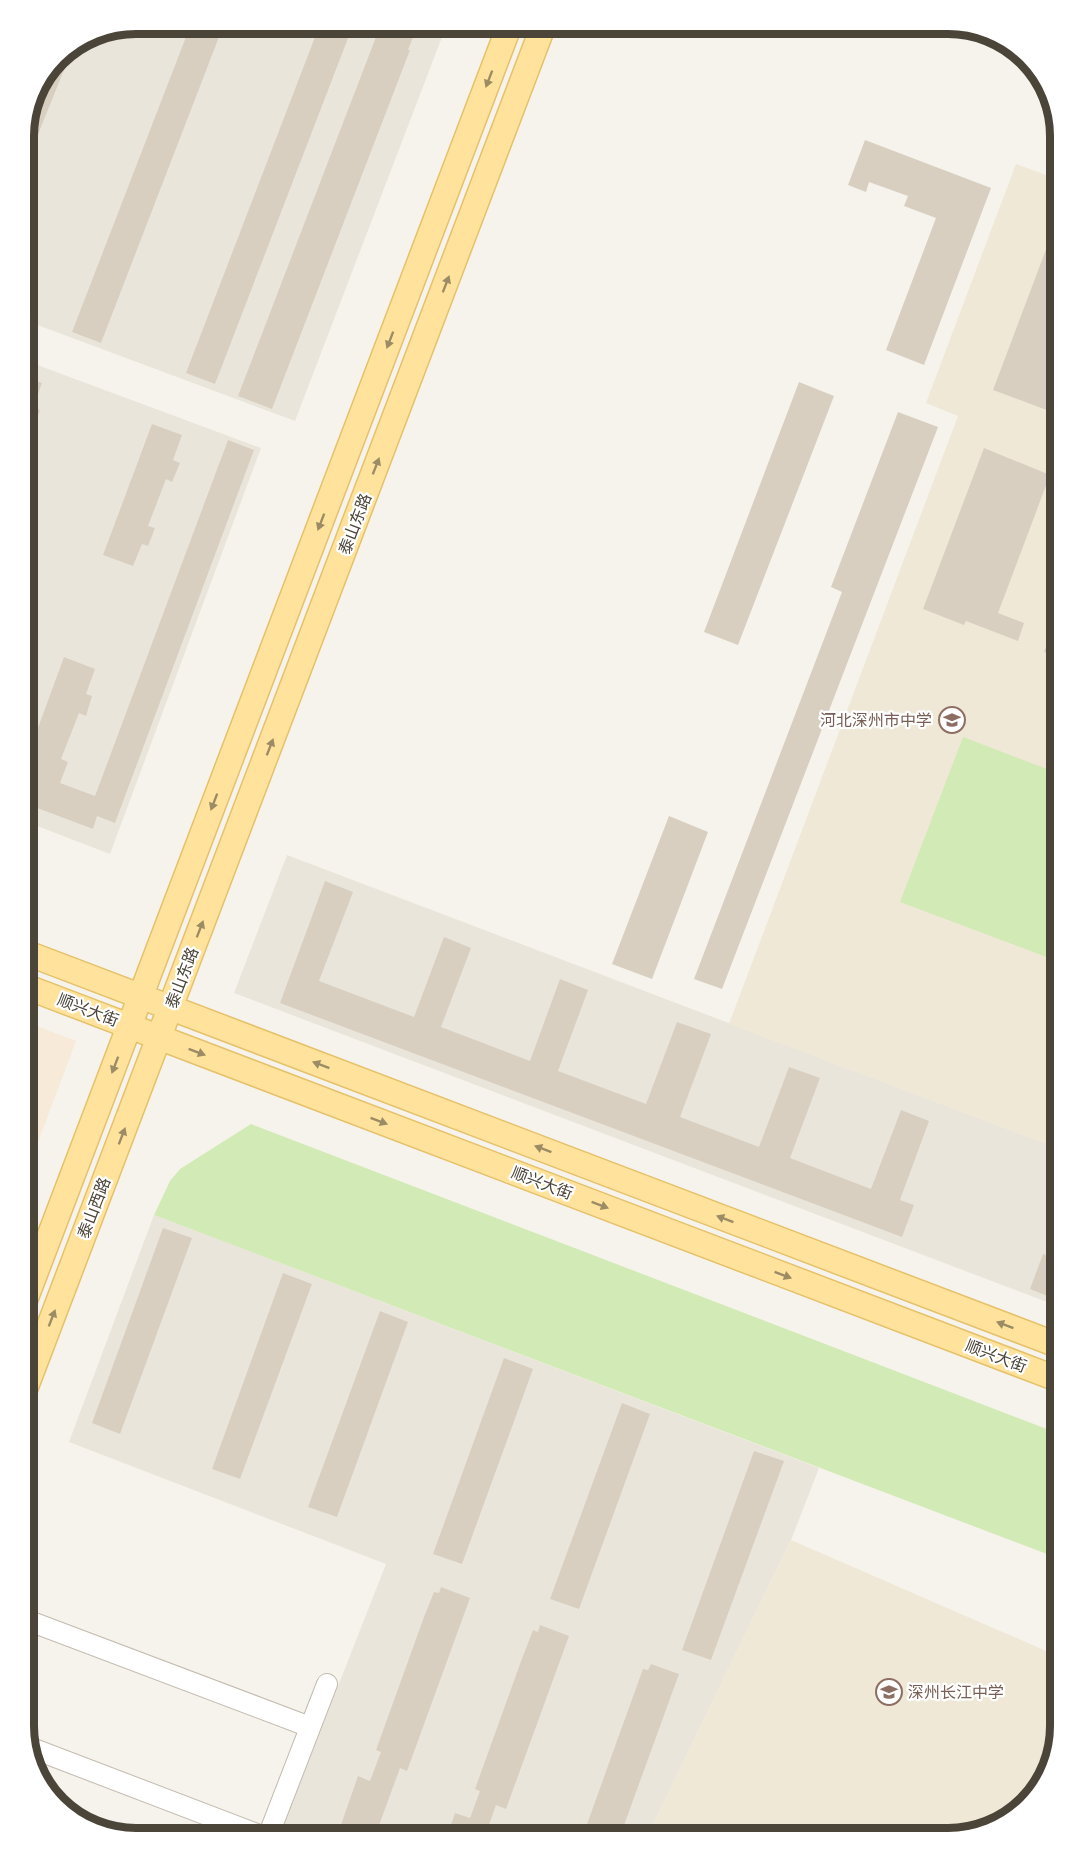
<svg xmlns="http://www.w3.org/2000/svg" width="1084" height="1863" font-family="Rubik,'Noto Sans SC',sans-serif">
	<rect width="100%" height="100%" fill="#f6f3ec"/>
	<path fill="#eae5da" d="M136 24H447L295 421 24 320V129L57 57 93 32Z
		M24 360 261 448 110 854 24 821Z
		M287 855 1060 1149V1307L234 993Z
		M154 1215 819 1468 791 1540 646 1839H278L386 1564 69 1442Z"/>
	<path fill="#f7ead8" d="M24 1021 76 1041 24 1179Z"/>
	<path fill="#efe8d6" d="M1016 164 1060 180V1149L729 1024 958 416 926 403Z
		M791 1540 1060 1657V1727L1041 1789 997 1828 948 1839H646Z"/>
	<path fill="#d2eab5" d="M963 737 1060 774V962L900 902Z
		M251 1124 1060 1434V1559L154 1215 170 1181 180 1169Z"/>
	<path fill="#d8cfc1" d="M191 24H224L101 343 72 332Z
		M320 24 350 33 215 384 186 373Z
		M381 24H418L408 50H410L272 409 238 396Z
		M55 60 66 65 24 169V129Z
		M865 140 991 188 924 365 886 350 936 218 904 206 908 196 869 182 866 192 848 185Z
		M1059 215H1060V415L993 390Z
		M24 376 42 383 33 408 40 410 26 448Z
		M799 382 834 396 738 645 704 632Z
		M898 412 938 427 722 989 694 979 842 592 831 587Z
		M152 424 182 435 173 460 180 463 172 482 166 479 148 526 155 528 148 546 142 544 133 566 103 555Z
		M228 440 254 450 115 823 97 816 93 829 24 803V766L64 657 95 669 86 694 92 696 86 716 79 713 61 759 68 762 60 783 95 796Z
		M984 448 1050 475 998 613 1024 623 1018 641 966 621 964 625 923 609Z
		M1059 614H1060V658L1044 652Z
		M669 816 708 832 652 979 612 964Z
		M325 881 353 892 319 981 414 1017 444 937 471 948 441 1027 530 1061 560 979 588 990 558 1071 646 1104 677 1022 711 1034 680 1117 759 1147 789 1067 820 1078 790 1158 871 1189 901 1110 929 1121 900 1200 914 1205 902 1237 280 1003Z
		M163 1228 192 1238 120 1434 92 1423Z
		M1043 1254 1060 1260V1301L1030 1289Z
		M283 1273 312 1284 240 1479 212 1469Z
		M380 1311 408 1322 337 1517 308 1507Z
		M504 1358 533 1369 462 1564 433 1554Z
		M622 1403 650 1414 579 1609 550 1599Z
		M754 1451 784 1461 711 1660 682 1650Z
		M441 1587 470 1598 407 1771 400 1768 374 1839H336L358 1776 370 1781 381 1752 376 1750 424 1617 434 1592 439 1593Z
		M540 1625 569 1636 506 1809 496 1805 484 1839H446L455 1813 470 1818 480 1791 475 1789 520 1664 533 1630 538 1632Z
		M651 1664 679 1674 619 1839H587L590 1829 586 1827 618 1738 643 1669 648 1670Z"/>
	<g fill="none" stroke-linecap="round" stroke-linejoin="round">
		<defs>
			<path id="minor" d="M24 1619 310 1727
				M29 1747 267 1838
				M267 1839 327 1684"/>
			<path id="major" d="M24 952 1060 1346
				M24 986 1060 1380
				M24 1303 510 24
				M24 1392 544 24"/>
		</defs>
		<use href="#minor" stroke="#c2bbae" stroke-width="22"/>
		<use href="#major" stroke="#e6c16a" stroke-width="27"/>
		<use href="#minor" stroke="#fff" stroke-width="20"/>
		<use href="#major" stroke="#ffe39c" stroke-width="24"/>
	</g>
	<defs><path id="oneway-solid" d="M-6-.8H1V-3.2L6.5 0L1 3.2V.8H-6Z" transform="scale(1.5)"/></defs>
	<g fill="#9c8c66">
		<use href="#oneway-solid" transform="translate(489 79) rotate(111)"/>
		<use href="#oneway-solid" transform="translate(446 284) rotate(-69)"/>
		<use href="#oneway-solid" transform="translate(390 340) rotate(111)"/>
		<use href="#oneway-solid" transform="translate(376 466) rotate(-69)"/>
		<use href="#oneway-solid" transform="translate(321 522) rotate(111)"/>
		<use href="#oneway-solid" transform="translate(270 747) rotate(-69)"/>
		<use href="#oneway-solid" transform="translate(214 802) rotate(111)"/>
		<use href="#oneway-solid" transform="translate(200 929) rotate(-69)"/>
		<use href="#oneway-solid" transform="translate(197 1052) rotate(21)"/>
		<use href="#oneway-solid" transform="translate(115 1065) rotate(111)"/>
		<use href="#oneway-solid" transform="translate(321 1065) rotate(-159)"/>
		<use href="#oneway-solid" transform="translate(379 1121) rotate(21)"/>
		<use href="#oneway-solid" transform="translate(122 1136) rotate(-69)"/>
		<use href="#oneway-solid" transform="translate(543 1149) rotate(-159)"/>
		<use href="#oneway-solid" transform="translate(600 1205) rotate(21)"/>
		<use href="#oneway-solid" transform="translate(725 1219) rotate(-159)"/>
		<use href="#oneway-solid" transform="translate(783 1275) rotate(21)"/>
		<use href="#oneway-solid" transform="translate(52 1318) rotate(-69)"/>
		<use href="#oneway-solid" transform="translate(1005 1325) rotate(-159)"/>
	</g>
	<defs>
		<symbol id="school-ring" viewBox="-11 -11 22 22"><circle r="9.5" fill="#fff" stroke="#8d6e63" stroke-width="1.5"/><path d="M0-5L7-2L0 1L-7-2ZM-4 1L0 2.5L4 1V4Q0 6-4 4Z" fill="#8d6e63"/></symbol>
	</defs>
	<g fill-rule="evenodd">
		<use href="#school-ring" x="937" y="705" width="30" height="30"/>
		<use href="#school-ring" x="874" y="1677" width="30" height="30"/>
	</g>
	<g text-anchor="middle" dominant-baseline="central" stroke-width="4.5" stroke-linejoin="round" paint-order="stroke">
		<g font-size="16" fill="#4b4439" stroke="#fff">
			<text transform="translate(355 524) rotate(-69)">泰山东路</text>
			<text transform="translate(182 978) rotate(-69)">泰山东路</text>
			<text transform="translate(88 1010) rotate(21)">顺兴大街</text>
			<text transform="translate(542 1183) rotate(21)">顺兴大街</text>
			<text transform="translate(94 1208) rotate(-69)">泰山西路</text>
			<text transform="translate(996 1356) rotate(21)">顺兴大街</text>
		</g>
		<g font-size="16" fill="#785e54" stroke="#fff" text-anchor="end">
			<text x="932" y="720">河北深州市中学</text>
			<text x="908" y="1692" text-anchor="start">深州长江中学</text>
		</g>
	</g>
	<path d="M0 0H1084V1863H0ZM136 34H948A102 102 0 0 1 1050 136V1726A102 102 0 0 1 948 1828H136A102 102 0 0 1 34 1726V136A102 102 0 0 1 136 34Z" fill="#fff" fill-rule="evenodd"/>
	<path fill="none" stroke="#4b4439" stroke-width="8" d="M136 34H948A102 102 0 0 1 1050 136V1726A102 102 0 0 1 948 1828H136A102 102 0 0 1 34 1726V136A102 102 0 0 1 136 34Z"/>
</svg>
